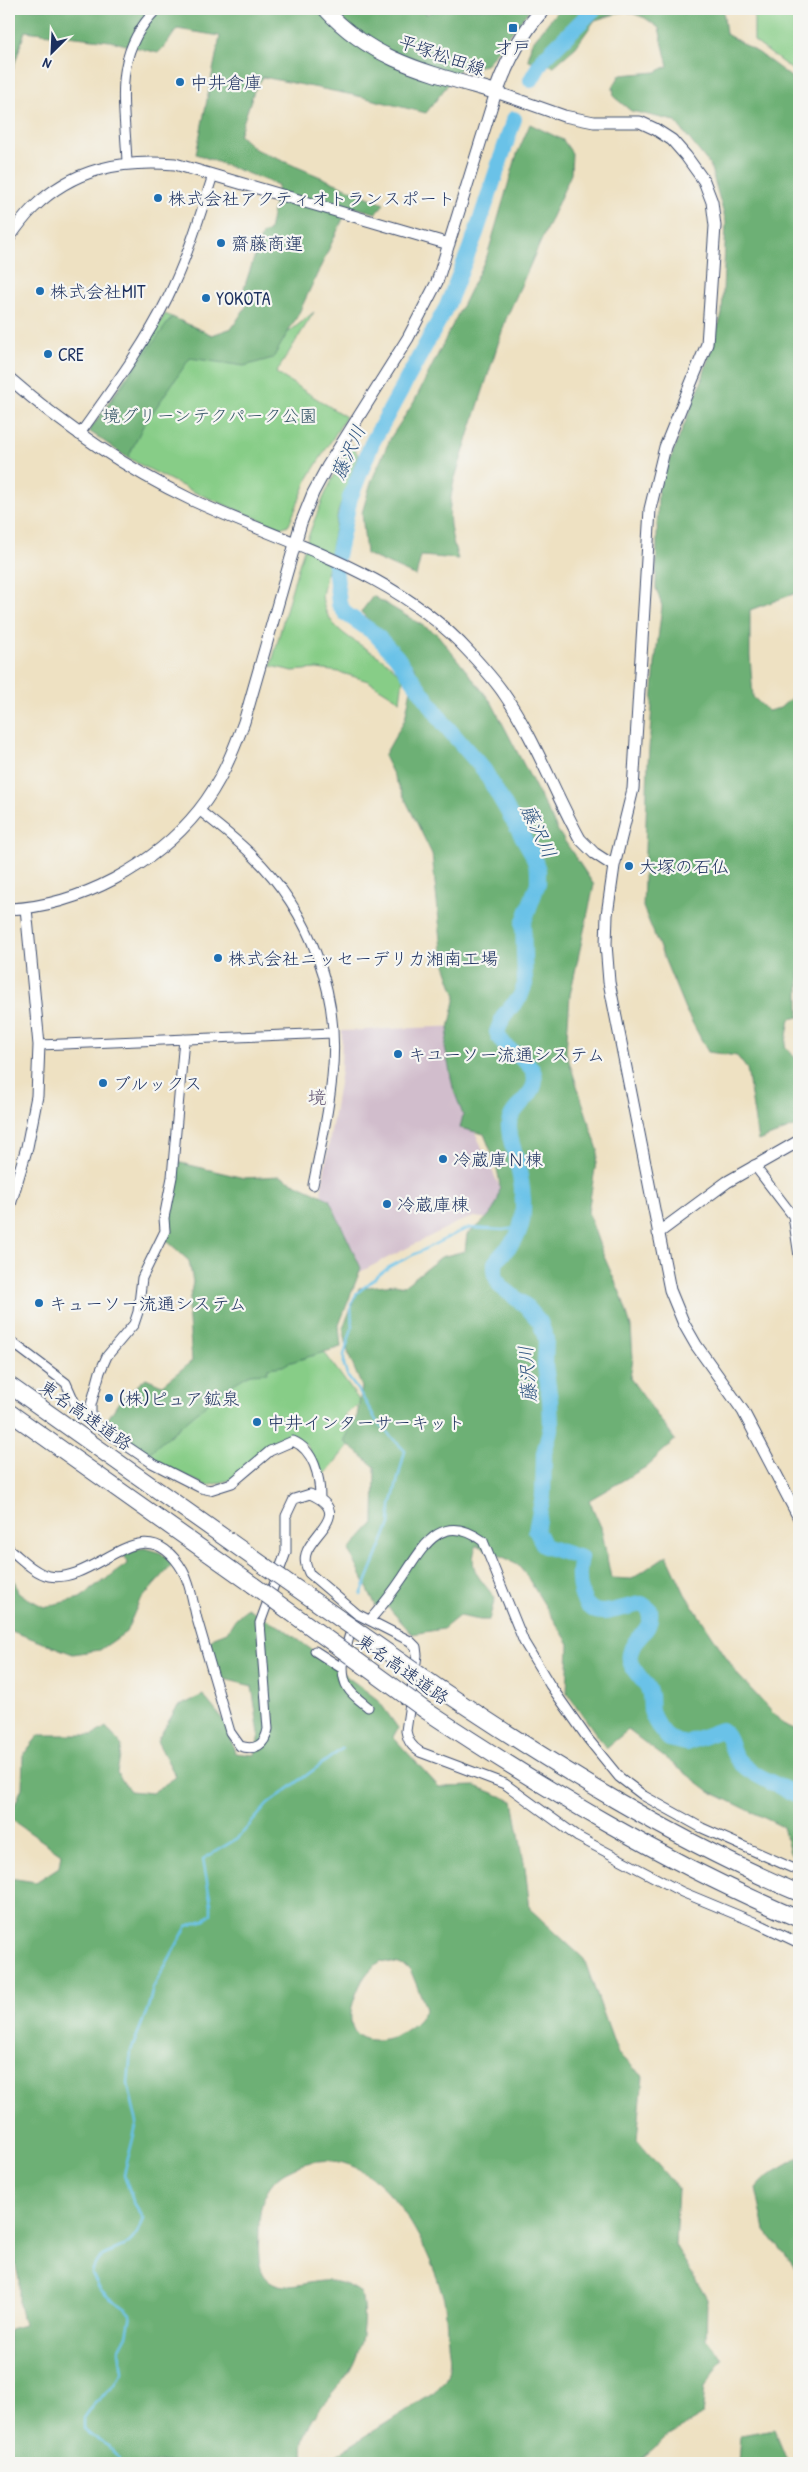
<svg xmlns="http://www.w3.org/2000/svg" width="808" height="2472" font-family="'Patrick Hand','Klee One',sans-serif">
	<rect width="100%" height="100%" fill="#f6f6f2"/>
	<filter id="ink" filterUnits="userSpaceOnUse"><feTurbulence type="fractalNoise" baseFrequency=".02" numOctaves="2"/><feDisplacementMap in="SourceGraphic" scale="10" xChannelSelector="R" yChannelSelector="G"/><feConvolveMatrix kernelMatrix="1 2 1 2 8 2 1 2 1" color-interpolation-filters="sRGB"/></filter>
	<filter id="wash" filterUnits="userSpaceOnUse"><feTurbulence type="fractalNoise" baseFrequency=".0096" numOctaves="4" result="noise"/><feDisplacementMap in="SourceGraphic" scale="20" xChannelSelector="R" yChannelSelector="G"/><feGaussianBlur stdDeviation="1.12" result="paint"/><feColorMatrix in="noise" values="0 0 0 0 0 0 0 0 0 0 0 0 0 0 0 0 0 1.4 0 .05"/><feComposite in="paint" operator="in"/></filter>
	<g filter="url(#wash)">
		<rect width="100%" height="100%" fill="#eee1c2"/>
		<path fill="#d1bdcc" d="M462 1026 470 1121 505 1199 492 1219 474 1217 456 1223 360 1272 321 1192 341 1071 342 1031Z"/>
		<path fill="#87cd87" stroke="#517e72" d="M754 9H799V75L754 41Z
			M314 312 276 373 346 417 308 478 289 525 280 528 194 492 137 463 89 431 141 355 165 314 223 340 258 349 289 332Z
			M352 444 358 455 338 512 322 596C326 641 381 646 403 679L400 701 368 681 339 672 317 669 293 671 271 666C292 589 309 512 352 444Z
			M319 1345 361 1403 344 1415 361 1430 322 1478 307 1446 293 1434 252 1460 230 1480 207 1486 155 1461 137 1449 186 1394Z"/>
		<path fill="#6db074" stroke="#447069" fill-rule="evenodd" d="M9 9H423L426 14 437 9H530L486 65 460 69 426 113 358 96 263 77 254 91 239 135 255 149 384 204 376 213 349 206 298 315 273 358 244 366 190 358 142 428 128 458 89 431 172 317 212 335 232 328 249 302 241 297 262 234 269 231 278 185 196 154 220 36 177 29 166 45 158 53 110 41 25 31 9 82Z
			M559 9H723L726 34 759 53 799 83V592L750 610V656L753 697 768 711 780 708 799 691V1017L790 1019 785 1047 799 1062V1125L758 1141 747 1069 737 1056 708 1052 685 1009 643 907 648 763 655 663 662 606 656 588 658 490 701 383 722 314 726 222 710 165 675 121 631 111 614 97 613 87 620 75 656 72 668 66 659 28 645 18 626 11 595 20 576 47 554 66 528 60 531 44Z
			M530 124 563 140 572 153 571 174 506 319 454 481C447 515 448 525 458 559L421 556 416 576 366 554 362 513 371 482 391 437 414 402 487 256 517 154Z
			M373 596 437 634 492 703 558 831 594 885 570 995 566 1052 598 1150 588 1212 602 1252 622 1297 631 1327 633 1358 630 1378 675 1440 646 1467 589 1500 601 1527 611 1578 632 1579 667 1555 685 1594 738 1675 783 1724 799 1731V1857L790 1853 783 1827 709 1791 628 1730 606 1748 567 1693 569 1644 526 1575 516 1563 477 1545C466 1569 481 1579 495 1598L489 1620H480L459 1616 443 1629 412 1634 389 1608 376 1606 349 1550 374 1523 375 1467 344 1441 357 1416 362 1387 349 1356 343 1328 359 1288 395 1284 404 1286 441 1257 465 1251 467 1234C513 1204 502 1178 484 1134L460 1128 463 1115 453 1088 445 1047 456 996 443 959 432 854 384 756 405 719 415 668 361 612Z
			M177 1162 244 1178 280 1176 329 1199 361 1268 339 1325 341 1347 288 1363 283 1366 268 1368 267 1373 250 1374 222 1391 149 1453 104 1425 120 1400 146 1378 162 1385 192 1361 188 1308 193 1282 189 1261 164 1238Z
			M144 1548 161 1553 173 1564 139 1602 126 1632 100 1650 73 1654 9 1630V1560L18 1593 44 1607 80 1598 127 1564 124 1553Z
			M247 1608 284 1629 378 1700 398 1728 393 1737 439 1787 476 1786 513 1801 525 1867 530 1909 584 1959 618 2054 643 2076 637 2140 678 2189 675 2245 707 2299 706 2339 723 2359 705 2387 702 2416 671 2434 642 2458 643 2463H323L434 2393C441 2385 448 2378 449 2367 451 2359 448 2349 448 2341 446 2327 447 2310 443 2296 424 2232 369 2127 287 2171 266 2182 259 2205 259 2228 259 2244 255 2271 270 2281 287 2293 311 2279 330 2281 342 2282 351 2286 361 2293 367 2318 362 2354 347 2375 329 2401 298 2424 304 2459L311 2463H9V2329L24 2325 19 2304V2280L9 2232V1878L36 1882 59 1867 61 1854 9 1818 22 1788 23 1755 39 1735H93L106 1727 122 1746 117 1773 130 1791 152 1793 176 1777 157 1741 177 1707 203 1695 227 1725 235 1753 255 1755 259 1734 252 1686 220 1678 211 1665 206 1647 214 1637 227 1632 235 1619ZM381 1961 399 1964 410 1969 426 2008C411 2044 332 2061 355 1997 361 1981 366 1971 381 1961Z
			M799 2157V2273L765 2230 756 2188C767 2173 785 2168 799 2157Z
			M774 2429 788 2463H739L741 2435Z"/>
		<g fill="none" stroke-linecap="round" stroke-linejoin="round">
			<path stroke="#6bc2e8" stroke-width="2.5" d="M361 1595 390 1524 391 1506 405 1451 377 1422 362 1396 348 1377 344 1366V1355L352 1328 351 1304 357 1293 389 1267 459 1232 470 1228 503 1230 520 1227
				M118 2463 119 2458 108 2445 89 2434 84 2428V2418L95 2403 115 2385 122 2372 119 2350 127 2335 131 2314C124 2305 113 2302 105 2294 99 2289 95 2281 92 2273 98 2250 110 2256 126 2245 135 2239 140 2228 144 2219L133 2201 124 2174 137 2123 128 2084 131 2051 148 2008 153 1988 187 1926 204 1920 211 1914V1904L203 1859 238 1838 268 1804 343 1748"/>
			<path stroke="#6bc2e8" stroke-width="16" d="M531 80 543 59 594 9
				M514 119 476 233 447 306 372 443 350 498 335 565 339 604 346 614 374 633 396 656 445 725 484 770 532 853 538 870V883L523 924 525 984 520 997 504 1015 497 1032C503 1052 525 1055 533 1071 543 1094 511 1104 509 1124 508 1135 514 1150 517 1161 522 1183 528 1215 517 1236 511 1246 501 1254 495 1263V1275L500 1286 526 1306 540 1322 546 1339 545 1365 550 1400 551 1426 544 1453 543 1496 536 1530 544 1546 581 1558C576 1575 578 1614 604 1612 616 1611 629 1606 642 1604L650 1610C653 1634 634 1634 630 1654 627 1668 644 1678 649 1691 651 1696 650 1704 651 1710 653 1721 662 1731 669 1739L686 1743 721 1730C733 1738 729 1750 738 1760 750 1775 782 1787 799 1796"/>
		</g>
	</g>
	<g filter="url(#ink)">
		<g fill="none" stroke-linecap="round" stroke-linejoin="round">
			<defs>
				<path id="minor" d="M127 163C125 104 111 54 157 9
					M79 435C111 390 144 346 168 297 187 258 200 216 213 175
					M199 810C216 824 235 838 251 854 311 912 341 995 332 1077 329 1113 320 1150 313 1185
					M39 1045 333 1033
					M754 1165 793 1216 799 1256
					M9 1340 66 1383 79 1412 94 1424 152 1463 201 1488 210 1490 232 1483 270 1451 293 1441C314 1450 320 1476 320 1498
					M91 1421V1405L100 1372 107 1356 134 1324 138 1312 142 1278 165 1231 164 1218 172 1177 184 1039
					M9 1549C21 1558 34 1573 49 1576 97 1585 143 1502 183 1571 191 1585 193 1604 197 1619 208 1657 219 1694 230 1732L240 1746C255 1751 265 1745 268 1729L260 1623 286 1552V1516L294 1499 310 1494C354 1513 311 1533 306 1554 304 1561 306 1566 309 1573L357 1614 410 1641 416 1647 417 1655 406 1731C408 1741 411 1746 420 1752L505 1784 578 1837 682 1892 759 1924 799 1943
					M370 1620C382 1606 393 1592 403 1577 424 1545 442 1511 483 1541L524 1642 550 1685 588 1739 619 1777 644 1796 702 1828 799 1871
					M353 1625C347 1643 337 1670 348 1688 352 1695 362 1702 368 1707
					M315 1651 343 1669"/>
				<path id="tertiary" d="M9 238C16 228 24 217 33 208 74 168 120 160 175 164L449 244
					M9 378C65 427 125 468 192 500 289 545 395 570 470 653 481 665 492 677 502 691 534 736 553 790 580 839L594 853 614 866
					M9 909C80 906 155 865 199 810 220 784 233 752 244 722L301 523 313 493 327 467 408 338 437 282 496 92 564 116 594 122H640L655 129 672 140 686 156 704 181 712 202 715 226 707 344 665 447 650 509 633 789 614 866 607 915 606 944 609 982 670 1290 684 1324 696 1345 743 1411 799 1518
					M9 1208 27 1147 37 1096 39 1045 26 908
					M658 1233 727 1182 799 1141"/>
				<path id="primary" d="M325 9C373 62 431 73 496 92 507 61 521 34 543 9"/>
				<path id="motorway" d="M9 1385 266 1567
					M9 1412 253 1585
					M440 1689C555 1766 672 1839 799 1893
					M425 1710C544 1789 667 1863 799 1919"/>
			</defs>
			<use href="#minor" stroke="#3b4a6d" stroke-width="11"/>
			<use href="#tertiary" stroke="#3b4a6d" stroke-width="13"/>
			<use href="#primary" stroke="#3b4a6d" stroke-width="16"/>
			<use href="#motorway" stroke="#3b4a6d" stroke-width="18"/>
			<use href="#minor" stroke="#fff" stroke-width="9"/>
			<use href="#tertiary" stroke="#fff" stroke-width="11"/>
			<use href="#primary" stroke="#fff" stroke-width="14"/>
			<use href="#motorway" stroke="#fff" stroke-width="16"/>
			<defs>
				<path id="motorway-bridge" d="M266 1567 440 1689
					M253 1585 425 1710"/>
			</defs>
			<use href="#motorway-bridge" stroke="#3b4a6d" stroke-width="18" stroke-linecap="butt"/>
			<use href="#motorway-bridge" stroke="#fff" stroke-width="16"/>
		</g>
	</g>
	<g fill="#1f6fb2" stroke="#f6f6f2" stroke-width="2">
		<rect x="508" y="23" width="10" height="10" rx="2.5"/>
		<circle cx="180" cy="82" r="5"/>
		<circle cx="158" cy="198" r="5"/>
		<circle cx="221" cy="243" r="5"/>
		<circle cx="40" cy="291" r="5"/>
		<circle cx="206" cy="298" r="5"/>
		<circle cx="48" cy="354" r="5"/>
		<circle cx="629" cy="866" r="5"/>
		<circle cx="218" cy="958" r="5"/>
		<circle cx="398" cy="1054" r="5"/>
		<circle cx="103" cy="1083" r="5"/>
		<circle cx="443" cy="1159" r="5"/>
		<circle cx="387" cy="1204" r="5"/>
		<circle cx="39" cy="1303" r="5"/>
		<circle cx="109" cy="1398" r="5"/>
		<circle cx="257" cy="1422" r="5"/>
	</g>
	<g text-anchor="middle" dominant-baseline="central" stroke-width="4.5" stroke-linejoin="round" paint-order="stroke">
		<g font-size="18" fill="#1b2f5e" stroke="#f6f6f2" text-anchor="start">
			<text x="513" y="47" text-anchor="middle">才戸</text>
			<text x="190" y="82">中井倉庫</text>
			<text x="168" y="198">株式会社アクティオトランスポート</text>
			<text x="231" y="243">齋藤商運</text>
			<text x="50" y="291">株式会社MIT</text>
			<text x="216" y="298">YOKOTA</text>
			<text x="58" y="354">CRE</text>
			<text x="639" y="866">大塚の石仏</text>
			<text x="228" y="958">株式会社ニッセーデリカ湘南工場</text>
			<text x="408" y="1054">キユーソー流通システム</text>
			<text x="113" y="1083">ブルックス</text>
			<text x="453" y="1159">冷蔵庫Ｎ棟</text>
			<text x="397" y="1204">冷蔵庫棟</text>
			<text x="49" y="1303">キューソー流通システム</text>
			<text x="119" y="1398">(株)ピュア鉱泉</text>
			<text x="267" y="1422">中井インターサーキット</text>
		</g>
		<g font-size="18" fill="#1b2f5e" stroke="#f6f6f2">
			<text transform="translate(442 55) rotate(19)">平塚松田線</text>
			<text transform="translate(86 1415) rotate(35)">東名高速道路</text>
			<text transform="translate(403 1669) rotate(35)">東名高速道路</text>
		</g>
		<g font-size="18" fill="#365668" stroke="#f6f6f2">
			<text x="210" y="415">境グリーンテクパーク公園</text>
		</g>
		<g font-size="19" font-style="italic" fill="#2f5480" stroke="#f6f6f2">
			<text transform="translate(348 452) rotate(-66)">藤沢川</text>
			<text transform="translate(539 831) rotate(65)">藤沢川</text>
			<text transform="translate(527 1374) rotate(-94)">藤沢川</text>
		</g>
		<g font-size="19" fill="#635673" stroke="#f6f6f2">
			<text x="317" y="1097">境</text>
		</g>
	</g>
	<rect width="808" height="2472" fill="none" stroke="#f6f6f2" stroke-width="30"/>
	<g transform="translate(52 52) rotate(204)" stroke="#f6f6f2" stroke-width="4" paint-order="stroke">
	<path d="M0-4L9 19L0 12L-9 19Z" fill="#1b2f5e"/>
	<text y="-8" font-size="14" font-weight="bold" text-anchor="middle" fill="#1b2f5e">N</text>
	</g>
</svg>
